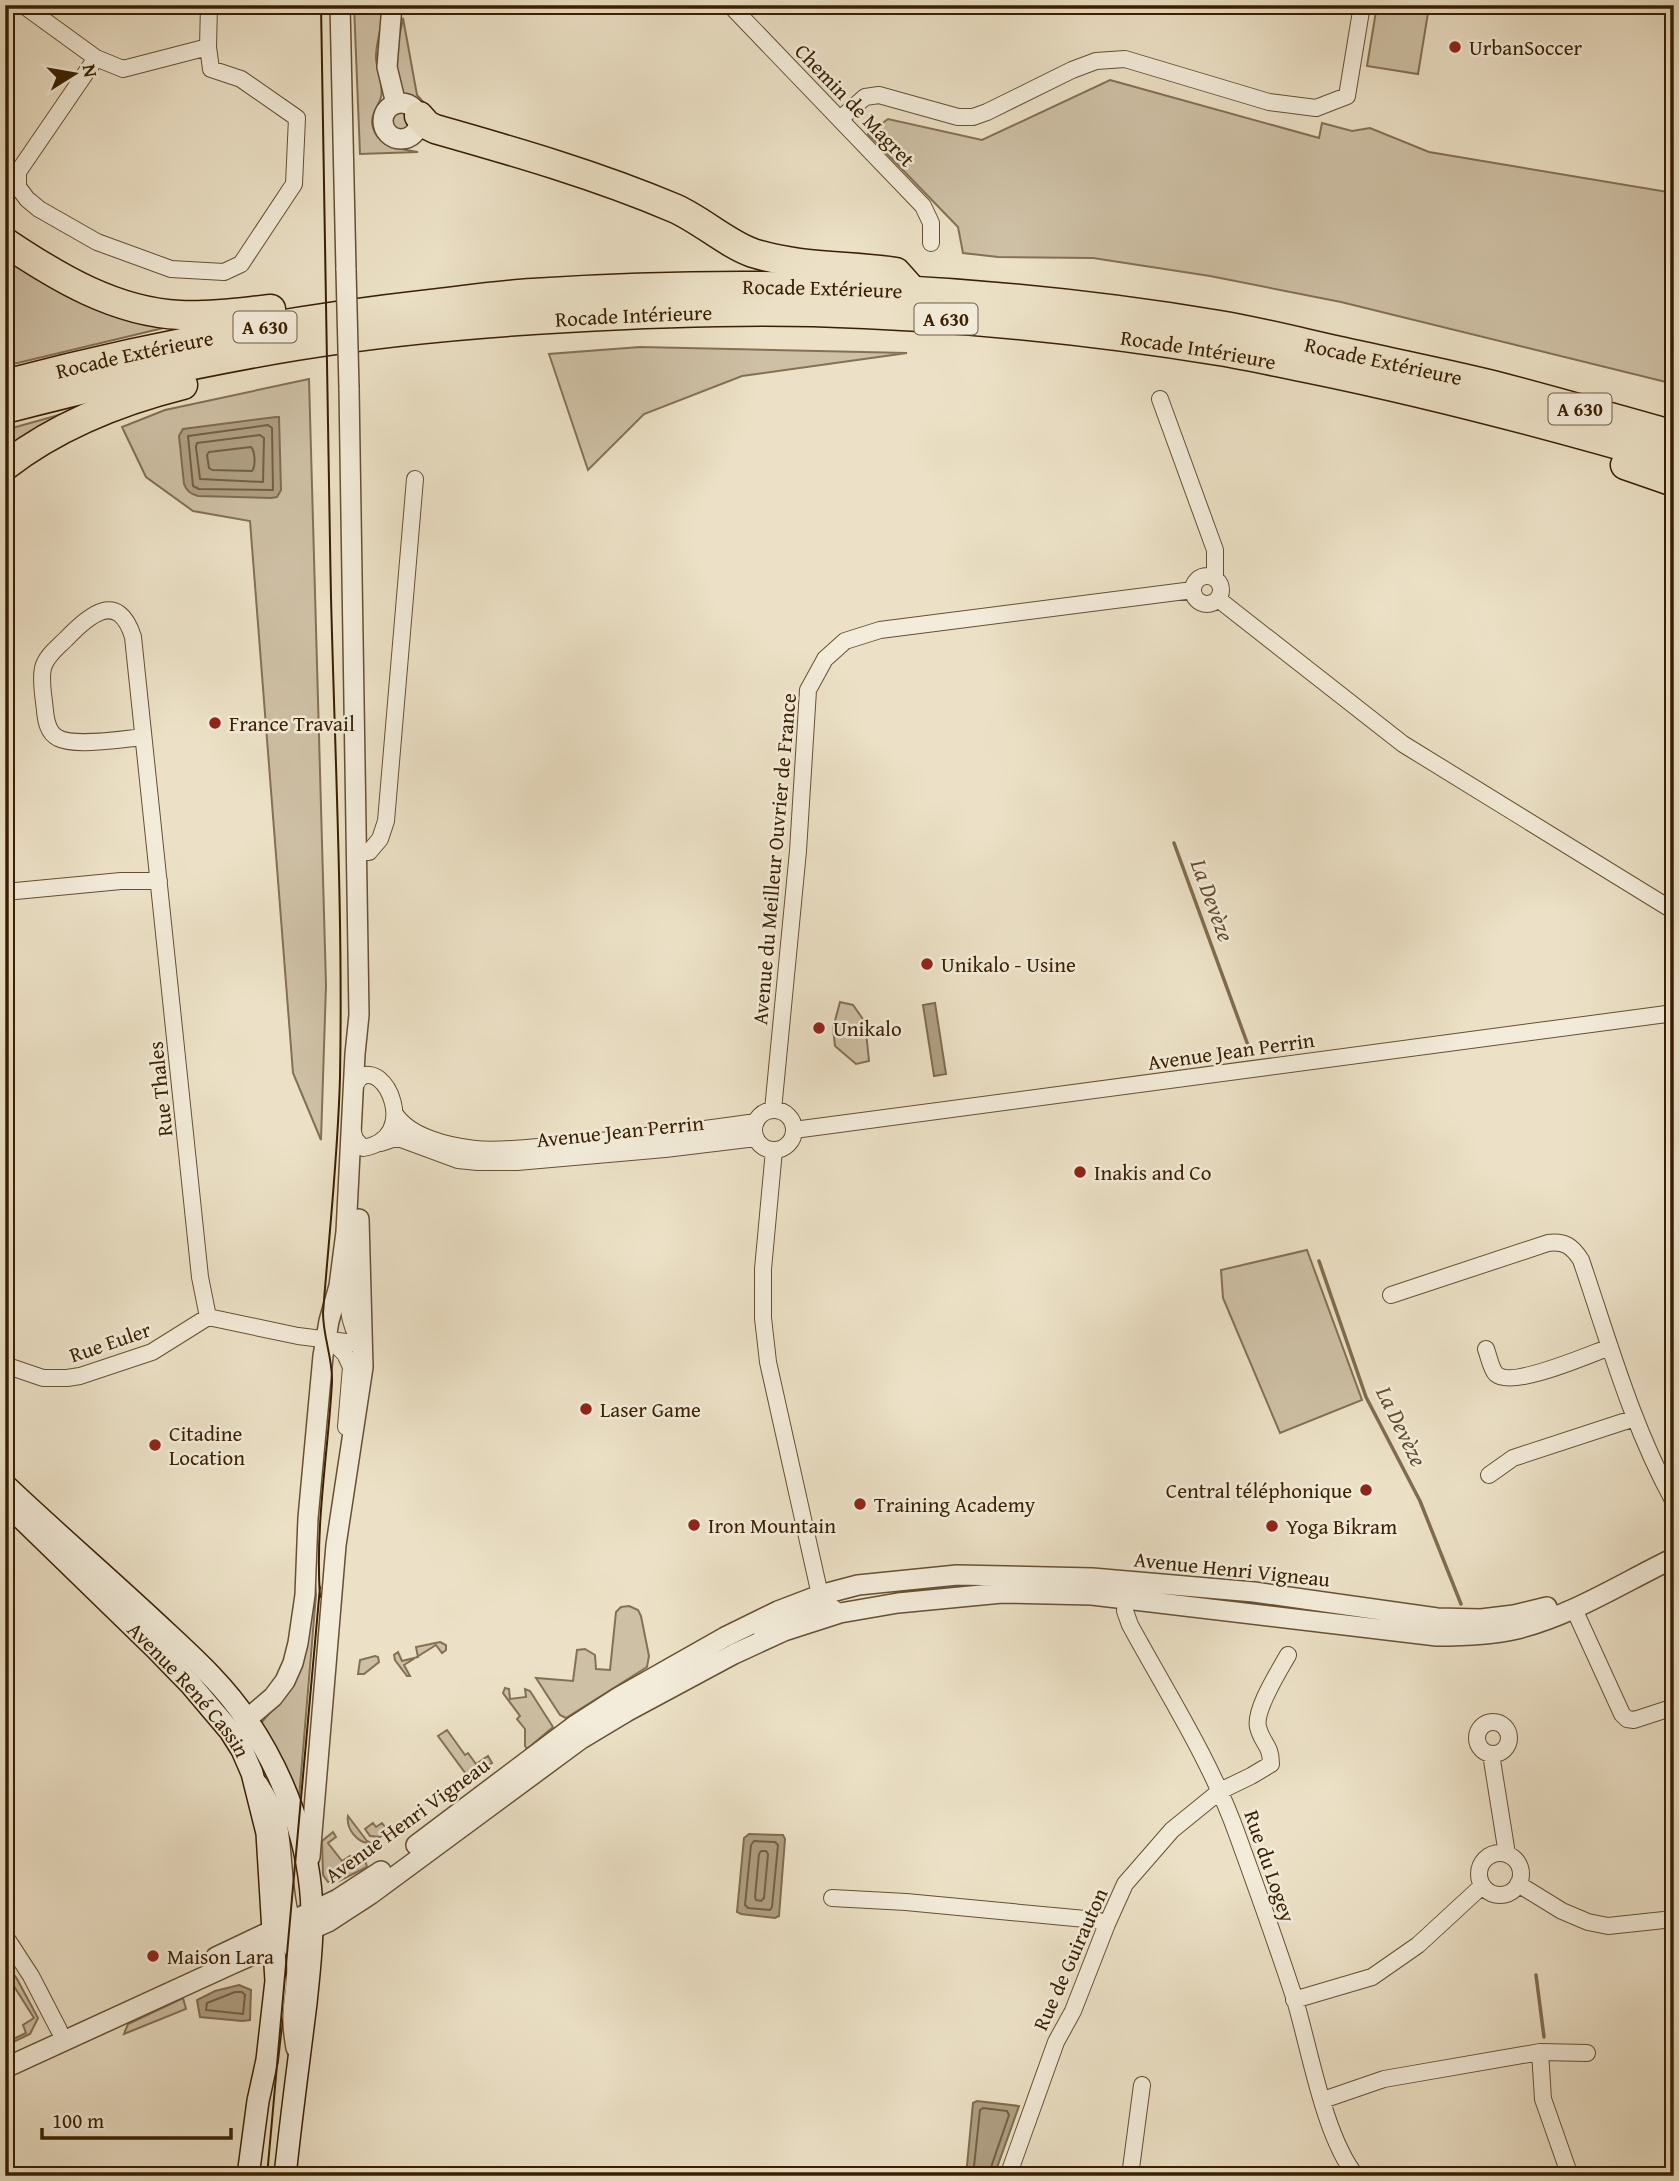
<svg xmlns="http://www.w3.org/2000/svg" width="1679" height="2181" font-family="'Gentium Book Plus',serif">
	<rect width="100%" height="100%" fill="#ece1c6"/>
	<filter id="stains"><feTurbulence type="fractalNoise" baseFrequency=".00286" numOctaves="4"/><feColorMatrix values="0 0 0 0 .2 0 0 0 0 .09 0 0 0 0 .02 0 0 0 .5 -.17"/></filter>
	<radialGradient id="worn" r=".72"><stop offset=".6" stop-color="#630" stop-opacity="0"/><stop offset="1" stop-color="#630" stop-opacity=".3"/></radialGradient>
	<path fill="#cec0a5" stroke="#847053" stroke-width="2" d="M354 5H382C385 23 375 41 376 59 377 71 384 86 381 97 379 105 372 112 372 122 374 146 399 149 418 152L360 154Z
		M1377 5 1429 7 1418 74 1367 66Z
		M403 18 417 95 441 122 415 100 407 97 401 90 395 58Z
		M1110 80 1319 138 1322 123 1352 131 1370 128 1429 152 1674 193V384L1341 302 1210 276 1093 258 998 257 963 253 958 227 868 134 888 119 982 140Z
		M391 121a9 9 0 1 1 18 0a9 9 0 1 1-18 0Z
		M5 254 176 325 5 366Z
		M640 347 907 353 742 376 644 414 588 470 549 354Z
		M309 379 326 985 321 1140 293 1073 250 521 193 511 146 477 122 427 165 410Z
		M84 408 5 455V430Z
		M840 1002 853 1005 865 1022 869 1061 856 1064 835 1046 833 1028Z
		M1307 1250 1362 1400 1280 1433 1223 1298 1221 1270Z
		M314 1571 316 1595 298 1810 261 1723 293 1686Z
		M629 1606 638 1610 641 1616 649 1656 647 1667 566 1718 560 1715 536 1678 573 1681 577 1650 585 1649 595 1655 596 1669 610 1670 616 1612 621 1607Z
		M440 1642 446 1645V1650L442 1653 436 1645 404 1665 410 1676H407L395 1660 394 1655 398 1652 402 1661 418 1657 416 1647Z
		M375 1656 378 1657 379 1662 364 1674H358L360 1660Z
		M505 1688 509 1689 510 1699 526 1697 525 1689 530 1691 553 1727 527 1749 525 1746V1729L517 1719 520 1716 503 1693Z
		M447 1730 465 1755 468 1753 476 1764 488 1756 492 1763 474 1775 466 1774 438 1736Z
		M348 1816 367 1841 371 1843C357 1844 346 1828 348 1816Z
		M373 1823 376 1827 382 1823 388 1831 380 1837 370 1836 365 1829Z
		M333 1832 336 1837 328 1843 342 1861 350 1856 360 1861 365 1860 367 1867 339 1881 328 1882 323 1875 322 1841Z
		M5 1961 17 1979 38 2018 30 2034 5 2046V2043L26 2033 23 2025 34 2018 5 1972Z
		M183 1998 186 2009 124 2034 128 2024Z"/>
	<path fill="#af9f83" stroke="#806c4f" stroke-width="2" d="M276 417H279L281 490 277 497 271 498 198 496C190 494 187 491 184 484L179 436 183 429Z
		M935 1003 946 1074 934 1076 923 1005Z
		M749 1834 783 1835 785 1839 779 1916 775 1918 741 1914 737 1912 744 1838Z
		M239 1985 251 1990 250 2020 242 2021 200 2017 197 2000 215 1991Z
		M977 2101 1019 2106 994 2176H966L973 2103Z"/>
	<g fill="none" stroke-linecap="round" stroke-linejoin="round">
		<path stroke="#745f42" stroke-width="2" d="M268 425 272 428 273 490 199 489 193 486 188 436Z
			M260 435 264 438 263 482 200 479 196 447 197 443Z
			M251 447C255 451 256 466 252 471L212 470 209 468 207 455 209 452Z
			M754 1841 775 1842 778 1845 772 1907 770 1910 748 1908 745 1905 751 1845Z
			M761 1851H766L768 1854 764 1898 761 1901 756 1900 755 1897 759 1854Z
			M235 1992H242L245 1995 243 2014 206 2010 207 2003Z
			M973 2176 980 2110 983 2108 1007 2111 1009 2115 988 2176"/>
		<path stroke="#806c4f" stroke-width="3.5" d="M1174 843 1249 1048
			M1319 1261 1366 1397 1420 1501 1461 1604
			M1536 1975 1544 2037"/>
		<defs>
			<path id="minor" d="M23 5 96 58 123 69 208 47
				M730 5 923 206 931 223V243
				M96 58 18 172V187L27 199 39 209 97 242 171 269 224 272 241 264 294 184 297 118 241 79 211 69 208 47 209 5
				M840 119 865 97 879 95 958 117H973L987 112 1072 70 1096 61 1125 59 1269 102 1316 108 1347 96 1362 5
				M1160 399 1215 550V578
				M1193 590a14 14 0 1 1 28 0a14 14 0 1 1-28 0Z
				M1218 599 1403 744 1674 911
				M143 737C123 739 75 747 58 738 48 733 46 721 45 711 44 698 40 681 43 668 46 656 58 647 66 639 88 616 118 589 133 637L200 1277 208 1317 298 1336 362 1344
				M358 852H369L380 839 386 821 415 479
				M5 892 121 881H159
				M773 1110 798 851 808 690 825 659 845 641 880 630 1193 590
				M754 1130a20 20 0 1 1 40 0a20 20 0 1 1-40 0Z
				M395 1114C410 1137 448 1146 475 1149 506 1152 539 1146 571 1144 633 1138 694 1131 756 1122
				M352 1129 355 1139 363 1148C422 1138 384 1058 360 1078 357 1081 356 1084 354 1087
				M794 1130 1674 1013
				M381 1143 393 1139H401L458 1160 478 1162H517L665 1149 756 1138
				M774 1150 763 1269V1318L768 1362 820 1595 829 1605 840 1613
				M349 1270C347 1297 346 1322 362 1344
				M1391 1295 1548 1243C1565 1241 1572 1246 1581 1260 1609 1342 1632 1426 1674 1502
				M333 1342 345 1354 351 1367 346 1427
				M1486 1349C1489 1357 1491 1369 1496 1374 1512 1389 1590 1354 1610 1347
				M5 1365 43 1378H67L80 1376 152 1352 208 1317
				M1489 1475 1513 1458 1635 1418
				M1128 1589 1125 1611 1130 1625C1167 1693 1211 1761 1237 1834 1257 1889 1277 1945 1295 2000 1310 2050 1324 2136 1356 2176
				M1574 1609 1622 1714 1627 1719 1634 1720 1674 1707
				M762 1635C768 1630 774 1625 781 1621 796 1613 817 1616 820 1595
				M1477 1738a16 16 0 1 1 32 0a16 16 0 1 1-32 0Z
				M1491 1754 1507 1854
				M1479 1874a21 21 0 1 1 42 0a21 21 0 1 1-42 0Z
				M1518 1884 1562 1911 1588 1922 1608 1926 1664 1920 1674 1917
				M832 1898 906 1902 1096 1920 1107 1924
				M5 1936 31 1976 59 2030
				M1294 2000 1372 1977 1418 1945 1482 1886
				M1540 2052 1543 2099 1570 2176
				M1323 2100 1384 2079 1540 2052 1587 2053
				M1008 2176 1056 2042 1073 2011 1107 1924 1125 1884 1172 1830 1220 1791 1251 1776 1271 1764C1271 1744 1262 1744 1258 1727 1254 1710 1279 1671 1288 1655
				M1130 2176 1142 2085"/>
			<path id="tertiary" d="M340 5 346 270
				M392 5 387 67 396 104
				M383 121a18 18 0 1 1 36 0a18 18 0 1 1-36 0Z
				M242 1734 247 1719 273 1697 285 1681 293 1663 298 1643 305 1595 308 1518 323 1356 329 1321 339 1286 346 1232 355 1054 359 1015 349 388
				M258 1784C265 1795 272 1806 276 1818 283 1843 281 1906 292 1922 295 1926 297 1926 301 1928
				M416 1845 574 1726 619 1697 725 1637 778 1611 820 1595 858 1585 957 1575 1092 1578 1254 1592 1437 1618 1481 1619 1514 1615 1547 1607
				M310 1857 336 1545 363 1367 359 1219
				M282 1932C306 1951 294 1987 293 2013 292 2025 294 2036 296 2048
				M216 1957 338 1899 381 1871
				M5 2068 232 1964 328 1922 371 1894 581 1739 626 1712 734 1654 784 1631 840 1613 898 1603 1002 1593 1092 1595 1437 1636C1464 1636 1491 1635 1517 1629 1573 1615 1622 1583 1674 1558"/>
			<g id="secondary">
				<path d="M5 1485C59 1536 115 1584 169 1635 197 1661 226 1688 247 1720 285 1776 311 1846 312 1913 313 1943 309 1973 306 2003 299 2060 291 2118 285 2176"/>
				<path id="s1" d="M8 1505 155 1648 191 1685 230 1731 242 1750 252 1773 267 1833 276 1981 267 2060 258 2101 248 2176"/>
			</g>
			<g id="motorway">
				<path d="M419 116 427 125 435 129C516 152 596 175 674 208 700 219 727 244 753 253 800 268 848 265 896 272L913 291"/>
				<path d="M5 242C57 277 115 312 180 315 210 317 241 312 271 309"/>
				<path id="s2" d="M5 384C145 347 287 320 431 304 465 300 499 295 533 293 761 278 993 287 1219 325 1261 332 1303 343 1344 352 1394 363 1444 373 1493 385 1554 401 1614 418 1674 435"/>
				<path id="s3" d="M5 409C101 384 198 362 296 346 385 331 476 323 567 318 649 313 731 310 813 312 949 316 1085 329 1219 351 1250 356 1280 363 1311 369 1433 394 1554 426 1674 461"/>
				<path d="M1625 465 1674 482"/>
				<path d="M5 466C58 425 119 401 183 385"/>
			</g>
		</defs>
		<use href="#minor" stroke="#665032" stroke-width="18"/>
		<use href="#tertiary" stroke="#665032" stroke-width="22"/>
		<use href="#secondary" stroke="#391f01" stroke-width="24"/>
		<use href="#motorway" stroke="#391f01" stroke-width="31"/>
		<use href="#minor" stroke="#f3ecda" stroke-width="16"/>
		<use href="#tertiary" stroke="#f3ecda" stroke-width="19"/>
		<use href="#secondary" stroke="#f3ecda" stroke-width="21"/>
		<use href="#motorway" stroke="#ece1c6" stroke-width="28"/>
		<path stroke="#391f01" stroke-width="2" d="M320 1597C315 1525 328 1454 332 1382 333 1359 323 1337 323 1313 329 1235 338 1156 340 1077 343 917 335 757 331 597 327 400 326 203 321 5
			M267 2176 320 1587"/>
		<defs>
			<path id="tertiary-bridge" d="M346 270 349 388"/>
		</defs>
		<use href="#tertiary-bridge" stroke="#665032" stroke-width="22" stroke-linecap="butt"/>
		<use href="#tertiary-bridge" stroke="#f3ecda" stroke-width="19"/>
	</g>
	<g fill="#8f2418" stroke="#f3ecda" stroke-width="2.5">
		<circle cx="1455" cy="47" r="7"/>
		<circle cx="215" cy="723" r="7"/>
		<circle cx="927" cy="964" r="7"/>
		<circle cx="819" cy="1028" r="7"/>
		<circle cx="1080" cy="1172" r="7"/>
		<circle cx="586" cy="1409" r="7"/>
		<circle cx="155" cy="1445" r="7"/>
		<circle cx="1366" cy="1490" r="7"/>
		<circle cx="860" cy="1504" r="7"/>
		<circle cx="694" cy="1525" r="7"/>
		<circle cx="1272" cy="1526" r="7"/>
		<circle cx="153" cy="1956" r="7"/>
	</g>
	<g text-anchor="middle" dominant-baseline="central" stroke-width="5" stroke-linejoin="round" paint-order="stroke">
		<g fill="#f3ecda" stroke="#715c42" stroke-width="2">
			<rect x="914.5" y="303.5" width="63" height="31" rx="5"/>
			<rect x="233.5" y="311.5" width="63" height="31" rx="5"/>
			<rect x="1548.5" y="393.5" width="63" height="31" rx="5"/>
		</g>
		<g font-size="19" font-weight="bold" fill="#391f01">
			<text x="946" y="319">A 630</text>
			<text x="265" y="327">A 630</text>
			<text x="1580" y="409">A 630</text>
		</g>
		<g font-size="21" fill="#391f01" stroke="#f3ecda" text-anchor="start">
			<text x="1469" y="47">UrbanSoccer</text>
			<text x="229" y="723">France Travail</text>
			<text x="941" y="964">Unikalo - Usine</text>
			<text x="833" y="1028">Unikalo</text>
			<text x="1094" y="1172">Inakis and Co</text>
			<text x="600" y="1409">Laser Game</text>
			<text x="169" y="1433">Citadine<tspan x="169" dy="24">Location</tspan></text>
			<text x="1352" y="1490" text-anchor="end">Central téléphonique</text>
			<text x="874" y="1504">Training Academy</text>
			<text x="708" y="1525">Iron Mountain</text>
			<text x="1286" y="1526">Yoga Bikram</text>
			<text x="167" y="1956">Maison Lara</text>
		</g>
		<g font-size="21" fill="#391f01" stroke="#f3ecda">
			<text transform="translate(855 105) rotate(46)">Chemin de Magret</text>
			<text stroke="none"><textPath href="#s2" startOffset="826">Rocade Extérieure</textPath></text>
			<text stroke="none"><textPath href="#s3" startOffset="637">Rocade Intérieure</textPath></text>
			<text stroke="none"><textPath href="#s3" startOffset="1204">Rocade Intérieure</textPath></text>
			<text stroke="none"><textPath href="#s2" startOffset="133">Rocade Extérieure</textPath></text>
			<text stroke="none"><textPath href="#s2" startOffset="1393">Rocade Extérieure</textPath></text>
			<text transform="translate(774 859) rotate(-85)">Avenue du Meilleur Ouvrier de France</text>
			<text transform="translate(1231 1051) rotate(-8)">Avenue Jean Perrin</text>
			<text transform="translate(160 1089) rotate(-96)">Rue Thales</text>
			<text transform="translate(620 1131) rotate(-6)">Avenue Jean Perrin</text>
			<text transform="translate(110 1342) rotate(-19)">Rue Euler</text>
			<text transform="translate(1232 1569) rotate(6)">Avenue Henri Vigneau</text>
			<text stroke="none"><textPath href="#s1" startOffset="259">Avenue René Cassin</textPath></text>
			<text transform="translate(407 1820) rotate(-36)">Avenue Henri Vigneau</text>
			<text transform="translate(1270 1866) rotate(71)">Rue du Logey</text>
			<text transform="translate(1070 1959) rotate(-66)">Rue de Guirauton</text>
		</g>
		<g font-size="23" font-style="italic" fill="#624c2e" stroke="#f3ecda">
			<text transform="translate(1213 900) rotate(70)">La Devèze</text>
			<text transform="translate(1402 1426) rotate(64)">La Devèze</text>
		</g>
	</g>
	<rect width="1679" height="2181" fill="none" stroke="#ece1c6" stroke-width="28"/>
	<rect x="7" y="7" width="1665" height="2167" fill="none" stroke="#391f01" stroke-width="3.5"/>
	<rect x="14" y="14" width="1651" height="2153" fill="none" stroke="#391f01" stroke-width="2"/>
	<g transform="translate(74 74) rotate(79)" stroke="#f3ecda" stroke-width="5" paint-order="stroke">
	<path d="M0-5L12 26L0 18L-12 26Z" fill="#391f01"/>
	<text y="-10" font-size="19" font-weight="bold" text-anchor="middle" fill="#391f01">N</text>
	</g>
	<path d="M42 2128v10h189v-10" fill="none" stroke="#391f01" stroke-width="3.5"/>
	<text x="52" y="2128" font-size="21" fill="#391f01" stroke="#f3ecda" stroke-width="5" paint-order="stroke">100 m</text>
	<rect width="100%" height="100%" filter="url(#stains)"/>
	<rect width="100%" height="100%" fill="url(#worn)"/>
</svg>
